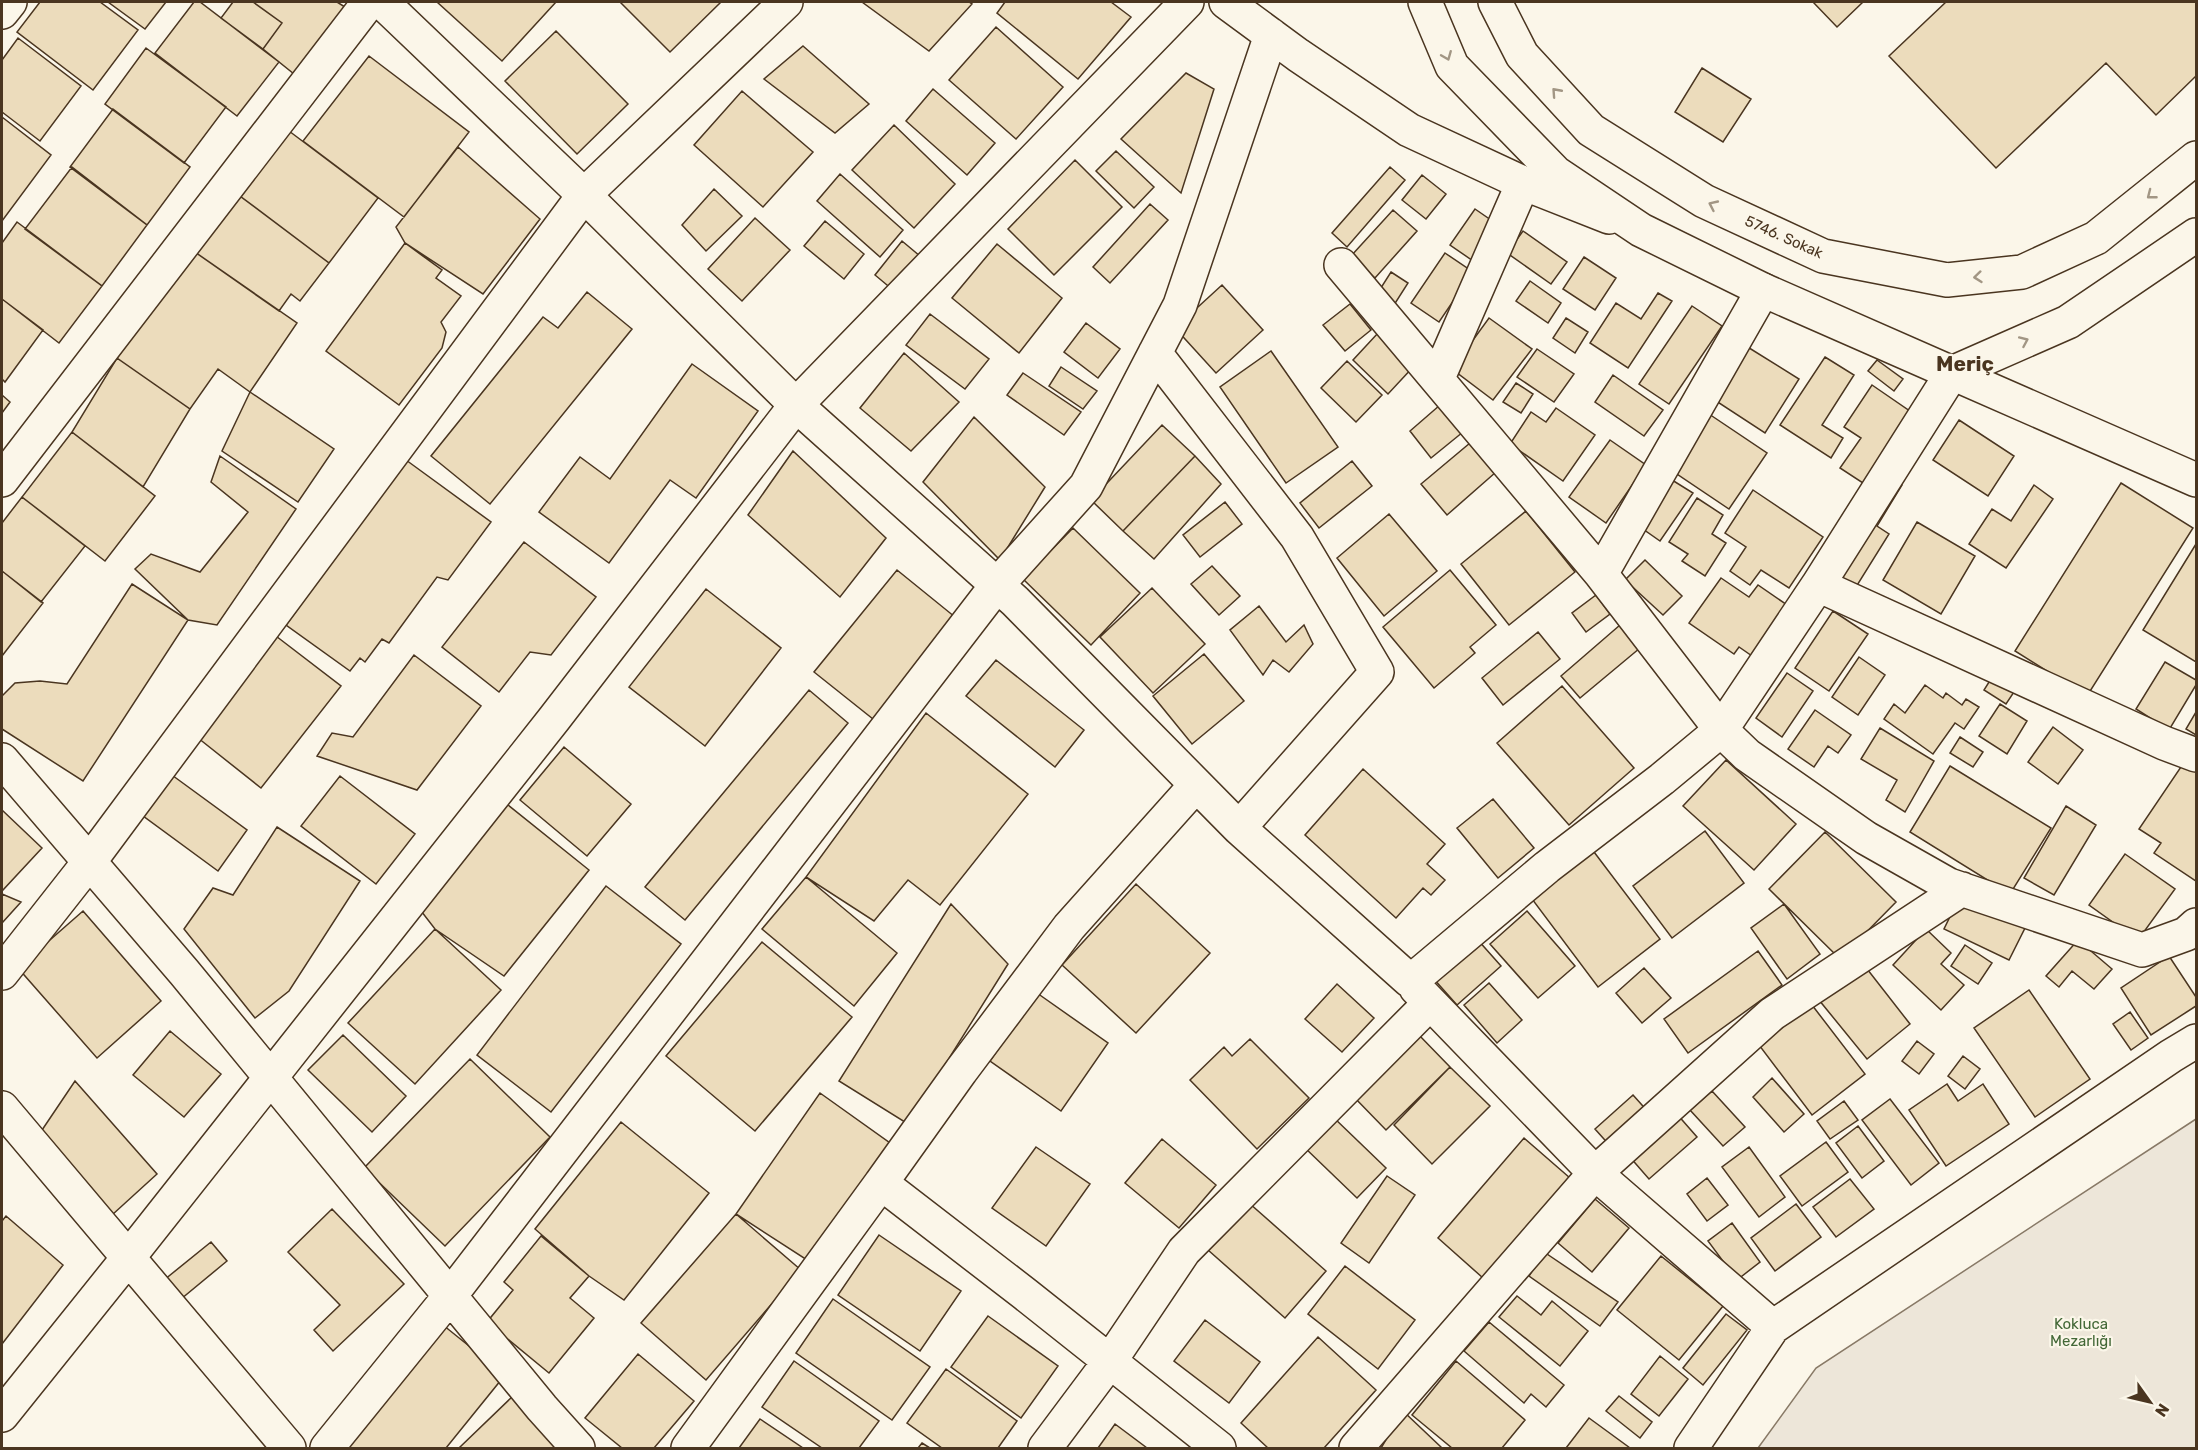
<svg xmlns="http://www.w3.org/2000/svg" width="2198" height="1450" font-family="Rubik,sans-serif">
	<rect width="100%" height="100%" fill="#fbf6e9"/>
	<path fill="#ede6d9" stroke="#887966" stroke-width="1.5" d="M2196 1119V1448H1758L1816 1368Z"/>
	<path fill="#ecdcbc" stroke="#4a3520" stroke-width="1.5" d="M40 2H100L138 30 93 90 17 32Z
		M108 2H166L145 29Z
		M194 2H200L279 62 237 116 155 53Z
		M233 2H253L282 23 263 49 221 18Z
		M253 2H337L345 7 294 74 263 49 282 23Z
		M437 2H556L502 61Z
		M620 2H721L670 52Z
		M862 2H969L972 4 929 51Z
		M1005 2H1111L1131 17 1078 79 997 13Z
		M1813 2H1863L1837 27Z
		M1946 2H2196V76L2156 115 2106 63 1996 168 1889 56Z
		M996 27 1063 87 1016 139 949 80Z
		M556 31 628 104 577 154 505 81Z
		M18 38 81 86 40 141 2 112V60Z
		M803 46 869 104 835 133 764 79Z
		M146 48 226 107 184 163 105 104Z
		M369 56 469 132 404 217 303 141Z
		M1702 68 1751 99 1723 142 1675 112Z
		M1186 73 1214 89 1181 193 1121 139Z
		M933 89 995 143 967 175 906 121Z
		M742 91 813 152 763 207 694 145Z
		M113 109 190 167 147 225 70 167Z
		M2 117 51 155 2 221Z
		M894 125 955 184 914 228 852 170Z
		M289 131 378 198 329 263 240 196Z
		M458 147 540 219 483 294 405 243 396 227Z
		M1116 151 1154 187 1134 208 1096 171Z
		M1075 160 1122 207 1054 275 1008 229Z
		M72 167 147 225 102 286 25 229Z
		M1390 167 1405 180 1347 247 1332 233Z
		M840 174 903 230 880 257 817 201Z
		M1422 175 1446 194 1426 219 1402 200Z
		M714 189 742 216 706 251 682 225Z
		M240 196 329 263 300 301 291 294 279 311 192 250Z
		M1150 204 1168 220 1110 283 1093 267Z
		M1475 209 1501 227 1476 263 1450 245Z
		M1393 210 1417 231 1375 278 1351 256Z
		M755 218 790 250 742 301 708 269Z
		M825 221 864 254 844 279 804 246Z
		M17 222 102 286 59 343 2 299V243Z
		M1523 231 1567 262 1551 284 1507 253Z
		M902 241 920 256 893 290 875 275Z
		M405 243 442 270 436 278 461 296 441 322 446 332 442 348 399 405 326 351Z
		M997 244 1062 298 1019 353 952 298Z
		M192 250 297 323 250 392 218 369 190 409 117 358Z
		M1445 253 1473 272 1439 322 1411 303Z
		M1584 257 1616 278 1595 310 1563 289Z
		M1391 272 1408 283 1394 305 1377 294Z
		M1530 281 1561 303 1548 323 1516 301Z
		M1222 285 1263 330 1216 373 1175 328Z
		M587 292 632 329 490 504 431 456 543 317 558 328Z
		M1658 293 1672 301 1628 368 1590 343 1616 303 1641 319Z
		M2 299 43 330 5 382 2 379Z
		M1350 304 1371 330 1345 351 1323 325Z
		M1692 306 1722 326 1669 404 1639 384Z
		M930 314 989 359 965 389 906 345Z
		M1489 318 1532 349 1493 400 1452 369Z
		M1566 318 1588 332 1575 353 1553 338Z
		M1086 323 1120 349 1098 378 1064 352Z
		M1378 333 1414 366 1388 394 1353 360Z
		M1746 346 1799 379 1765 433 1713 399Z
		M1537 349 1574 374 1554 402 1517 377Z
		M1271 351 1338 447 1286 483 1220 387Z
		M904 353 959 402 911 451 860 408Z
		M1825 357 1854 375 1822 425 1843 438 1831 458 1780 425Z
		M117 358 190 409 143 487 72 432Z
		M1877 360 1903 379 1894 391 1868 371Z
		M1347 361 1382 395 1356 422 1321 388Z
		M692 364 758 411 696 498 670 480 609 563 539 512 580 457 610 479Z
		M1061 367 1097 391 1083 409 1049 386Z
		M1023 373 1081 412 1064 435 1007 395Z
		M1613 375 1663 410 1644 436 1595 402Z
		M1516 383 1533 394 1521 413 1503 402Z
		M1872 385 1917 416 1869 487 1840 468 1861 438 1844 427Z
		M250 392 334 449 298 502 222 451Z
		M2 395 10 402 2 413Z
		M1440 405 1463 432 1431 458 1410 431Z
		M1556 408 1595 435 1563 481 1510 444 1531 412 1546 422Z
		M1709 414 1767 453 1729 509 1671 470Z
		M974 417 1045 487 1000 560 923 482Z
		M1959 420 2014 456 1988 496 1933 460Z
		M1162 425 1195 456 1123 531 1091 500Z
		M72 432 155 496 105 561 22 497Z
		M1610 440 1646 465 1606 523 1569 497Z
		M1470 443 1496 472 1447 515 1421 484Z
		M793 451 886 538 840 597 748 515Z
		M220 456 296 509 217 625 188 620 135 569 151 554 200 572 248 512 211 482Z
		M1195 456 1221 484 1154 559 1123 531Z
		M406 460 491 522 448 580 437 577 389 643 382 639 365 662 360 658 350 671 286 625Z
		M1352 461 1372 486 1319 528 1300 503Z
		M1664 475 1693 493 1660 541 1633 522Z
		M1893 479 1902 485 1877 526 1889 534 1856 587 1834 574Z
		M2121 483 2193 528 2087 696 2015 651Z
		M2034 485 2053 499 2006 568 1969 544 1992 509 2011 521Z
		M1753 490 1823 537 1789 588 1761 570 1750 585 1730 571 1746 547 1725 533Z
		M22 497 85 546 41 602 2 571V523Z
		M1697 498 1723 515 1712 534 1726 543 1705 576 1682 561 1688 554 1669 542Z
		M1225 502 1242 524 1200 557 1183 535Z
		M1526 511 1575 572 1509 625 1461 564Z
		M1389 514 1437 571 1384 616 1337 558Z
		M1917 522 1975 556 1941 614 1883 580Z
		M1073 528 1140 593 1091 645 1023 579Z
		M524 542 596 597 551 655 530 652 499 692 442 647Z
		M2196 544V662L2143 630Z
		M1645 560 1682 596 1663 615 1625 580Z
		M1212 566 1240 596 1219 615 1191 584Z
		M897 570 955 617 873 719 814 672Z
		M1450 570 1496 625 1470 647 1475 653 1434 688 1383 627Z
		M2 571 43 603 2 656Z
		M1721 578 1749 597 1758 585 1790 607 1755 658 1739 647 1734 654 1689 623Z
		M132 584 188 620 83 781 2 729V696L15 683 40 681 67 684Z
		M1152 588 1205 644 1153 693 1100 637Z
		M706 589 781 648 705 746 629 687Z
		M1596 595 1610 614 1586 632 1572 613Z
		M1259 606 1286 642 1304 625 1313 644 1289 672 1273 660 1263 675 1230 630Z
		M1833 611 1868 634 1829 691 1795 668Z
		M1620 625 1640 648 1580 698 1561 676Z
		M1538 632 1560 659 1503 705 1482 678Z
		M272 633 341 686 261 788 193 734Z
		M1204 654 1244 701 1192 744 1153 696Z
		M414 655 481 706 417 790 317 756 332 733 353 737Z
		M1859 657 1885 675 1858 715 1832 697Z
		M996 660 1084 730 1055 767 966 696Z
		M2165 662 2196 680V685L2169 730 2136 709Z
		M1787 673 1813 691 1782 737 1756 718Z
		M1994 674 2016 689 2006 704 1984 690Z
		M1925 685 1943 698 1946 693 1962 705 1966 699 1979 707 1964 729 1955 723 1933 754 1884 719 1894 704 1905 713Z
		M1562 686 1634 768 1569 825 1497 743Z
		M809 690 848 723 685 920 645 887Z
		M2000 704 2027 721 2007 754 1979 736Z
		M1815 710 1851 735 1838 753 1828 746 1814 767 1788 749Z
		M2196 712V735L2186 729Z
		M926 713 1028 794 940 905 908 880 874 921 806 877Z
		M2053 727 2083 750 2058 784 2028 762Z
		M1880 728 1934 761 1905 812 1886 800 1897 780 1861 759Z
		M1960 737 1983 752 1973 767 1950 753Z
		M564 747 631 804 587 856 520 800Z
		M1726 760 1796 824 1754 870 1683 806Z
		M2185 761 2196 768V881L2154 853 2161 843 2139 829Z
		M1950 766 2051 828 2010 894 1910 832Z
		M1363 769 1445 844 1427 864 1445 880 1431 895 1423 888 1396 918 1305 835Z
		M165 770 247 830 218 871 135 810Z
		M340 776 415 834 376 884 301 826Z
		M1493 799 1534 848 1498 878 1457 828Z
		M503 801 589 870 504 976 435 929 418 907Z
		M2066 806 2096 825 2054 895 2024 878Z
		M2 810 42 848 2 891Z
		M277 827 360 881 289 991 255 1018 184 929 213 888 233 895Z
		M1705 831 1744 883 1672 938 1633 886Z
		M1825 832 1896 902 1840 959 1769 889Z
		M1591 848 1660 939 1598 987 1529 895Z
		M2125 854 2175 889 2138 940 2089 905Z
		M806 877 897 953 854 1006 762 929Z
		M1136 884 1210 953 1136 1033 1062 965Z
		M606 886 681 944 551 1112 477 1055Z
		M2 894 21 902 2 923Z
		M1960 896 2025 928 2009 960 1944 929Z
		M951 904 1008 964 908 1124 839 1081Z
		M1784 904 1820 954 1787 979 1751 928Z
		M83 911 161 1001 97 1058 18 968Z
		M1527 911 1575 966 1538 998 1490 944Z
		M435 929 501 990 415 1084 348 1023Z
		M1926 929 1951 953 1941 964 1964 985 1941 1010 1893 965Z
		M1477 939 1501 966 1457 1005 1433 978Z
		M2078 940 2112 969 2094 989 2072 971 2059 987 2046 976Z
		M762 942 852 1017 755 1131 666 1056Z
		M1965 945 1992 963 1978 984 1951 966Z
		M1758 951 1782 985 1688 1053 1664 1019Z
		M2169 956 2196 997V1006L2151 1035 2121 988Z
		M1864 965 1910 1024 1867 1059 1819 1000Z
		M1644 968 1671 998 1642 1023 1616 993Z
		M1489 983 1522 1020 1497 1043 1464 1005Z
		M1337 984 1374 1018 1342 1052 1305 1019Z
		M2029 990 2090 1079 2035 1117 1974 1028Z
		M1037 993 1108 1043 1061 1111 990 1061Z
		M1812 1005 1865 1074 1812 1115 1759 1045Z
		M2130 1012 2148 1038 2131 1050 2113 1024Z
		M170 1031 221 1074 184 1117 133 1075Z
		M1417 1033 1450 1067 1386 1130 1353 1096Z
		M343 1035 406 1096 372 1132 308 1070Z
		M1250 1039 1309 1098 1257 1149 1190 1080 1224 1047 1232 1056Z
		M1917 1041 1934 1054 1919 1074 1902 1061Z
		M1963 1056 1980 1069 1965 1089 1948 1076Z
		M470 1059 550 1137 445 1246 364 1168Z
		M1450 1067 1490 1106 1432 1164 1394 1125Z
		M1772 1078 1804 1114 1784 1132 1753 1097Z
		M75 1081 157 1174 112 1215 40 1133Z
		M1947 1084 1958 1101 1983 1084 2009 1124 1946 1166 1909 1110Z
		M1712 1091 1745 1127 1723 1146 1690 1110Z
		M820 1093 890 1143 807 1260 736 1214Z
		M1633 1095 1650 1114 1612 1148 1595 1129Z
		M1890 1099 1939 1163 1911 1185 1862 1120Z
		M1844 1101 1858 1120 1830 1139 1817 1121Z
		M1676 1113 1697 1137 1649 1179 1629 1156Z
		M1332 1116 1386 1168 1357 1198 1303 1146Z
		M621 1122 709 1193 624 1300 589 1276 535 1229Z
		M1858 1126 1884 1161 1862 1178 1836 1143Z
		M1524 1138 1570 1178 1483 1278 1438 1238Z
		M1162 1139 1216 1185 1179 1228 1125 1183Z
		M1826 1142 1848 1172 1802 1206 1780 1176Z
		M1036 1147 1090 1184 1046 1246 992 1208Z
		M1749 1147 1785 1197 1759 1217 1722 1167Z
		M1387 1176 1415 1195 1369 1263 1341 1243Z
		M1707 1178 1728 1205 1707 1221 1687 1194Z
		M1850 1179 1874 1209 1836 1237 1813 1207Z
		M1595 1199 1629 1228 1592 1272 1558 1243Z
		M1249 1203 1326 1271 1285 1318 1208 1250Z
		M1796 1204 1821 1237 1775 1271 1751 1238Z
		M332 1209 404 1284 333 1351 314 1330 340 1305 288 1252Z
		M736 1214 801 1270 706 1380 641 1323Z
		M6 1216 63 1265 2 1344V1221Z
		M1732 1223 1760 1262 1737 1280 1708 1241Z
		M879 1235 961 1291 920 1351 838 1295Z
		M541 1236 589 1276 570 1298 594 1318 549 1373 487 1322 513 1290 504 1282Z
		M211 1242 227 1261 181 1299 164 1280Z
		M1544 1252 1618 1302 1600 1326 1529 1276Z
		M1661 1256 1723 1306 1679 1360 1617 1310Z
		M1345 1266 1415 1320 1378 1369 1308 1314Z
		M1517 1296 1541 1315 1552 1301 1588 1331 1560 1366 1499 1317Z
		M833 1299 930 1367 892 1420 796 1353Z
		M1726 1314 1747 1330 1703 1385 1683 1368Z
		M988 1316 1058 1366 1021 1418 951 1367Z
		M1205 1320 1260 1362 1229 1403 1174 1361Z
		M1489 1322 1564 1385 1546 1407 1531 1394 1524 1403 1464 1351Z
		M443 1325 505 1375 446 1448H351L346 1444Z
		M1318 1337 1376 1390 1324 1448H1268L1241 1423Z
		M638 1354 694 1401 654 1448H622L585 1418Z
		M1660 1356 1688 1379 1659 1416 1631 1394Z
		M794 1361 879 1421 859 1448H822L762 1407Z
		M1456 1361 1525 1420 1502 1448H1452L1412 1415Z
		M946 1369 1017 1421 998 1448H942L907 1423Z
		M514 1395 566 1448H459Z
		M1619 1396 1652 1422 1640 1438 1606 1411Z
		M1403 1411 1442 1448H1381Z
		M1589 1418 1630 1448H1566Z
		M760 1419 803 1448H739Z
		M1115 1424 1147 1448H1098Z
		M922 1443 930 1448H918Z"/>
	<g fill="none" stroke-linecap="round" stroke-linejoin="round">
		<defs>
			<path id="minor" d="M382 2 584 195 796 405 1015 601 1239 828 1409 980 1422 972 1547 867 1662 779 1721 730 1818 585 2164 743 2196 755
				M1226 2 1298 55 1409 130 1523 183 1609 217
				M2 12 10 2
				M1341 265 1601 574 1721 730 1747 755 1866 838 1949 885 2142 950 2186 934 2196 925
				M1155 353 1297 537 1377 672 1239 828
				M1438 378 1523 183
				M2 480 369 2
				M1601 574 1763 290
				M1818 585 1952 373
				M2 760 184 972 542 1408 578 1448
				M1196 785 1069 927 961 1071 881 1183 1025 1294 1219 1448
				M2 973 90 861 584 195 786 2
				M1416 988 1595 1173 1773 1327
				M2 1108 289 1448
				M2 1415 128 1258 554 719 796 405 1187 2
				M327 1448 450 1296 997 585 1086 486 1180 305 1271 35
				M688 1448 881 1183
				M1045 1448 1110 1361 1184 1251 1430 1003
				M1356 1448 1595 1173 1772 1014 1962 889
				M1691 1448 1773 1327 2171 1056 2196 1041"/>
			<path id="tertiary" d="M1952 373 2196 480"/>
			<path id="secondary" d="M1425 2 1452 66 1556 173 1641 230 1763 290 1952 373 2068 322 2196 235
				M1495 2 1522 55 1591 130 1704 201 1823 256 1947 280 2022 272 2096 238 2196 158"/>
		</defs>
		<use href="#minor" stroke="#4a3520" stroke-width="36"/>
		<use href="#tertiary" stroke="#4a3520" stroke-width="36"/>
		<use href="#secondary" stroke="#4a3520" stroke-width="36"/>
		<use href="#minor" stroke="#fbf6e9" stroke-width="33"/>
		<use href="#tertiary" stroke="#fbf6e9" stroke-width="33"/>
		<use href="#secondary" stroke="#fbf6e9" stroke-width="33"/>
	</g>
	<defs><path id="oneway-chevron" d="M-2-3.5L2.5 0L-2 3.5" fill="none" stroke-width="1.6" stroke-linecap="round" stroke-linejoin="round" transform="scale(1.5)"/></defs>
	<g stroke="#a29684">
		<use href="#oneway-chevron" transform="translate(1447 56) rotate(68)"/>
		<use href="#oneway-chevron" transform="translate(1556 92) rotate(-132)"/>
		<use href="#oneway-chevron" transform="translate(2151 195) rotate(142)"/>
		<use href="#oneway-chevron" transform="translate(1713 205) rotate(-155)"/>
		<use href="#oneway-chevron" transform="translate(1978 277) rotate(174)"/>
		<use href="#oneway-chevron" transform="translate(2024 341) rotate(-24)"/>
	</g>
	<g text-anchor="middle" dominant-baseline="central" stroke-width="4.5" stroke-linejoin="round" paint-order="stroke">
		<g font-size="15" fill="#4a3520" stroke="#fbf6e9">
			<text transform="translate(1784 237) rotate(24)">5746. Sokak</text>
		</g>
		<g font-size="15" fill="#436837" stroke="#fbf6e9">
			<text x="2081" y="1324">Kokluca<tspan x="2081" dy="17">Mezarlığı</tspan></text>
		</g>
		<g font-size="21" font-weight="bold" fill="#4a3520" stroke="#fbf6e9">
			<text x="1965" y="363">Meriç</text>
		</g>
	</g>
	<rect width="2198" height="1450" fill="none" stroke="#4a3520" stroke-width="6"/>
	<g transform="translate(2150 1402) rotate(124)" stroke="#fbf6e9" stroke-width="4.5" paint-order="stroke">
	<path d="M0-4.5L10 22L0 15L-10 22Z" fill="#4a3520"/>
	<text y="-9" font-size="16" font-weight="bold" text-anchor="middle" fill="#4a3520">N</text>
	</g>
</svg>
